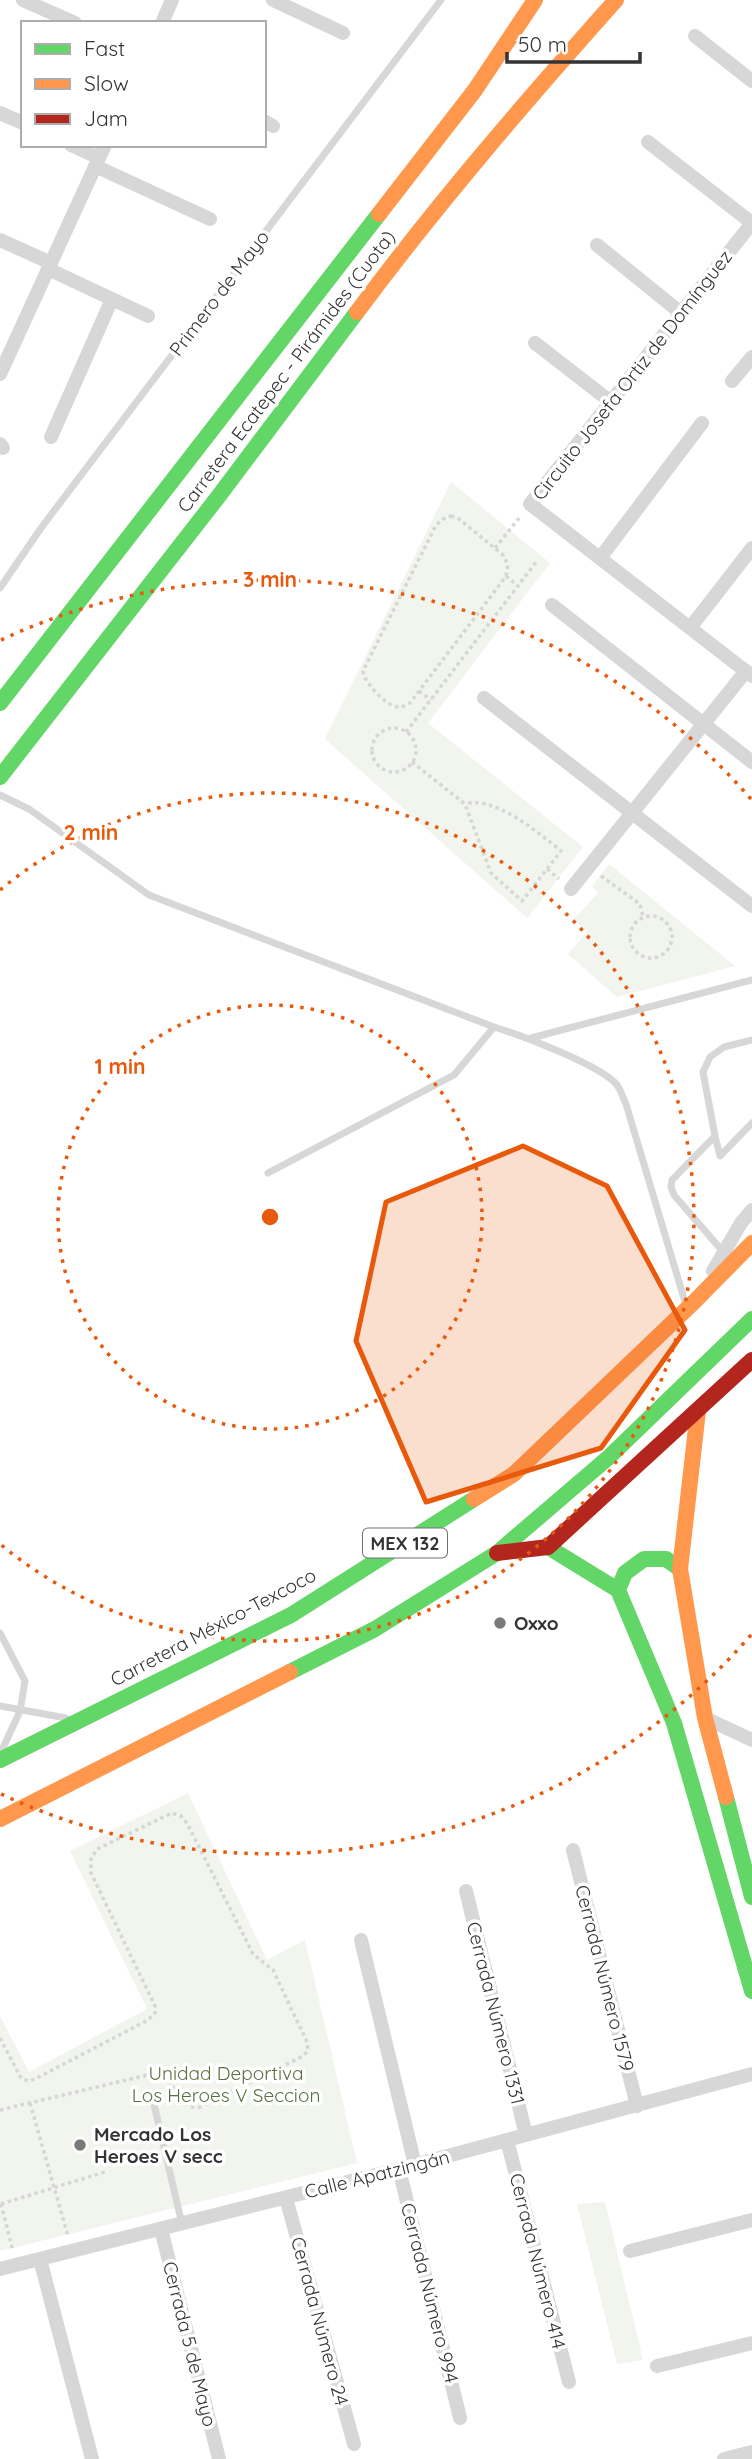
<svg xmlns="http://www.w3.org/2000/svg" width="752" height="2459" font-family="Quicksand,sans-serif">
	<rect width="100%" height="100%" fill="#fff"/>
	<path fill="#f1f5ed" d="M451 482 550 563 428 723 583 847 527 918 325 739Z
		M609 864 735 966 617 997 568 954 587 932 574 919 598 893 592 886Z
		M188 1793 267 1960 305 1940 357 2163 0 2251V2016L29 2072 147 2009 70 1851Z
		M605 2202 643 2360 617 2364 577 2204Z"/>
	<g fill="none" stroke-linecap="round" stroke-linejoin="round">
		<path stroke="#d6d6d6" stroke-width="3.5" stroke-dasharray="3.5 3.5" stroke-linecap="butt" d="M451 516 459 519 502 554C509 564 509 569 504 579L410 703C407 705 402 707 399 707 387 707 364 683 363 671L436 525 443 519Z
			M495 548 520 517
			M506 576 518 586
			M419 691 431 700
			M372 750a22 22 0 1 1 44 0a22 22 0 1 1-44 0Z
			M406 732 537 561
			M412 762 465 804 491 873 522 901 561 851C539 833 494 795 465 804
			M547 869 559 879
			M601 876 640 904 643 917
			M630 937a21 21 0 1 1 42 0a21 21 0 1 1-42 0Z
			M0 2038 21 2078 28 2081 35 2079 148 2020 155 2013V2006L91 1873V1859L97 1849 172 1813 181 1816 187 1823 253 1954 273 1970 308 2044 307 2052 301 2057 198 2108C174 2106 180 2081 156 2073L0 2110
			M30 2103 68 2236
			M1 2204 108 2171
			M1 2204 13 2251"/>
		<path stroke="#d7d7d7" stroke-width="7" d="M0 588 41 528 441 0
			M0 795 29 809 149 895 494 1027
			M531 1038 752 980
			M715 1136 703 1072 710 1057 724 1047 752 1040
			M268 1173 454 1075 494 1027C520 1035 601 1065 617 1085 621 1090 623 1098 626 1104L685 1302
			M725 1254 674 1195 671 1187 672 1180 715 1136 720 1156 752 1123
			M0 1633 25 1681 20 1711 2 1750
			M0 1706 66 1718
			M152 2096 182 2224"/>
		<path stroke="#d7d7d7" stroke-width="14" d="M23 0 75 23
			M273 0 343 33
			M162 23 172 0
			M695 36 752 81
			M0 113 23 123
			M264 121 273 126
			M648 142 752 223
			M71 145 99 158
			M95 166 210 219
			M752 223 530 504 752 676
			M0 240 51 263
			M597 245 681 313
			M48 269 148 316
			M535 343 611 402
			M0 374 105 145
			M732 381 752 357
			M51 437 112 299
			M0 444 3 448
			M600 558 702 423
			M552 605 752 762
			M690 628 752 548
			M484 698 752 906
			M571 889 746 671
			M713 1271 741 1223 752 1210
			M705 1718 752 1740
			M573 1850 637 2106
			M466 1891 526 2135
			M361 1940 415 2165
			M507 2140 569 2382
			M399 2169 460 2418
			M286 2198 354 2444
			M161 2229 219 2459
			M630 2251 752 2220
			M40 2259 92 2459
			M0 2269 399 2169 752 2074
			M657 2366 752 2343
			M724 2459 752 2452"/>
		<path stroke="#63d668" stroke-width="16" d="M0 703 379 214
			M0 777 218 497 357 312
			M548 1547 618 1590 674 1723 752 1991
			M618 1590 625 1573 644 1559H666L680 1569
			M290 1672 375 1629 497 1553 609 1457 752 1319
			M0 1760 291 1615 474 1499
			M726 1797 752 1897"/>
		<path stroke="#ff974d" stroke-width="16" d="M379 214 475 90 535 0
			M357 312C438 203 526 101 616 0
			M698 1411 680 1569 705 1718 726 1797
			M474 1499 514 1474 694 1302 752 1243
			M0 1819 290 1672"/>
		<path stroke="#b3261e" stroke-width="16" d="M497 1553 548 1547 752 1360"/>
	</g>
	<path fill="#e8590c" fill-opacity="0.2" stroke="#e8590c" stroke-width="5" stroke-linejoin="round" d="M523 1146 607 1186 685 1330 601 1448 426 1502 356 1341 386 1202Z"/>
	<g fill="none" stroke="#e8590c" stroke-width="3.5" stroke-dasharray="3.5 7">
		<circle cx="270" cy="1217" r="212"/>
		<path d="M0 890A424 424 0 1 1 0 1544"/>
		<path d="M751 1635A637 637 0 0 1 1 1794M1 640A637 637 0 0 1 751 799"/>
	</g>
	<g fill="#7a7a7a" stroke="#fff" stroke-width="2.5">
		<circle cx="500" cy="1623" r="7"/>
		<circle cx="80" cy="2145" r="7"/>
	</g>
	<g text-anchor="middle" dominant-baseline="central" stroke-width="7" stroke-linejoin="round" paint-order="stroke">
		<rect fill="#fff" stroke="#707070" stroke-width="2" x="363" y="1528.5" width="84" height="29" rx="5"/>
		<g font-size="18" font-weight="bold" fill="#333">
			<text x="405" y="1543">MEX 132</text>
		</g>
		<g font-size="19" fill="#333" stroke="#fff">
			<text transform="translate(219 293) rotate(-53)">Primero de Mayo</text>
			<text transform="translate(286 371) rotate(-53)">Carretera Ecatepec - Pirámides (Cuota)</text>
			<text transform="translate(632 375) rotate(-52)">Circuito Josefa Ortiz de Domínguez</text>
			<text transform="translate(213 1627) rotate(-28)">Carretera México-Texcoco</text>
			<text transform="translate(605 1978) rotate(76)">Cerrada Número 1579</text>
			<text transform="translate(496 2013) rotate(76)">Cerrada Número 1331</text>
			<text transform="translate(377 2174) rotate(-14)">Calle Apatzingán</text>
			<text transform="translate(538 2261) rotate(76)">Cerrada Número 414</text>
			<text transform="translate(430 2293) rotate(76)">Cerrada Número 994</text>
			<text transform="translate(320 2321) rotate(75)">Cerrada Número 24</text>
			<text transform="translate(190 2344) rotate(76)">Cerrada 5 de Mayo</text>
		</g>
		<g font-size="19" font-weight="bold" fill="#333" stroke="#fff" text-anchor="start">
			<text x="514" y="1623">Oxxo</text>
			<text x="94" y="2134">Mercado Los<tspan x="94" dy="22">Heroes V secc</tspan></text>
		</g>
		<g font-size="19" fill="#56703f" stroke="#fff">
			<text x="226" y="2073">Unidad Deportiva<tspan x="226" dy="22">Los Heroes V Seccion</tspan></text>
		</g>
	</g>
	<circle cx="270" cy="1217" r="10" fill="#e8590c" stroke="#fff" stroke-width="3.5"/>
	<g font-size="21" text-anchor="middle" font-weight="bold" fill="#e8590c" stroke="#fff" stroke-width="7" stroke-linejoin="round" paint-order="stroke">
		<text x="270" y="587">3 min</text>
		<text x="91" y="840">2 min</text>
		<text x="120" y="1074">1 min</text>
	</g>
	<rect x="21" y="21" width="245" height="126" fill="#ffffff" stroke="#adadad" stroke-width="2"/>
	<rect x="35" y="44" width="35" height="10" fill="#63d668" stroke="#adadad" stroke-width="2"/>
	<text x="84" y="56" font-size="21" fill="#333333">Fast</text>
	<rect x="35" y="79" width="35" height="10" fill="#ff974d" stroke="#adadad" stroke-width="2"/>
	<text x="84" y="91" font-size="21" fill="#333333">Slow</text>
	<rect x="35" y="114" width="35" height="10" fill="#b3261e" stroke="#adadad" stroke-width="2"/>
	<text x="84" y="126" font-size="21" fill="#333333">Jam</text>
	<path d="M507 52v10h133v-10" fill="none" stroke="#333333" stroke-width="3.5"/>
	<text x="518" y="52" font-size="21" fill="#333333" stroke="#ffffff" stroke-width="5" paint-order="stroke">50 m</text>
</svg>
